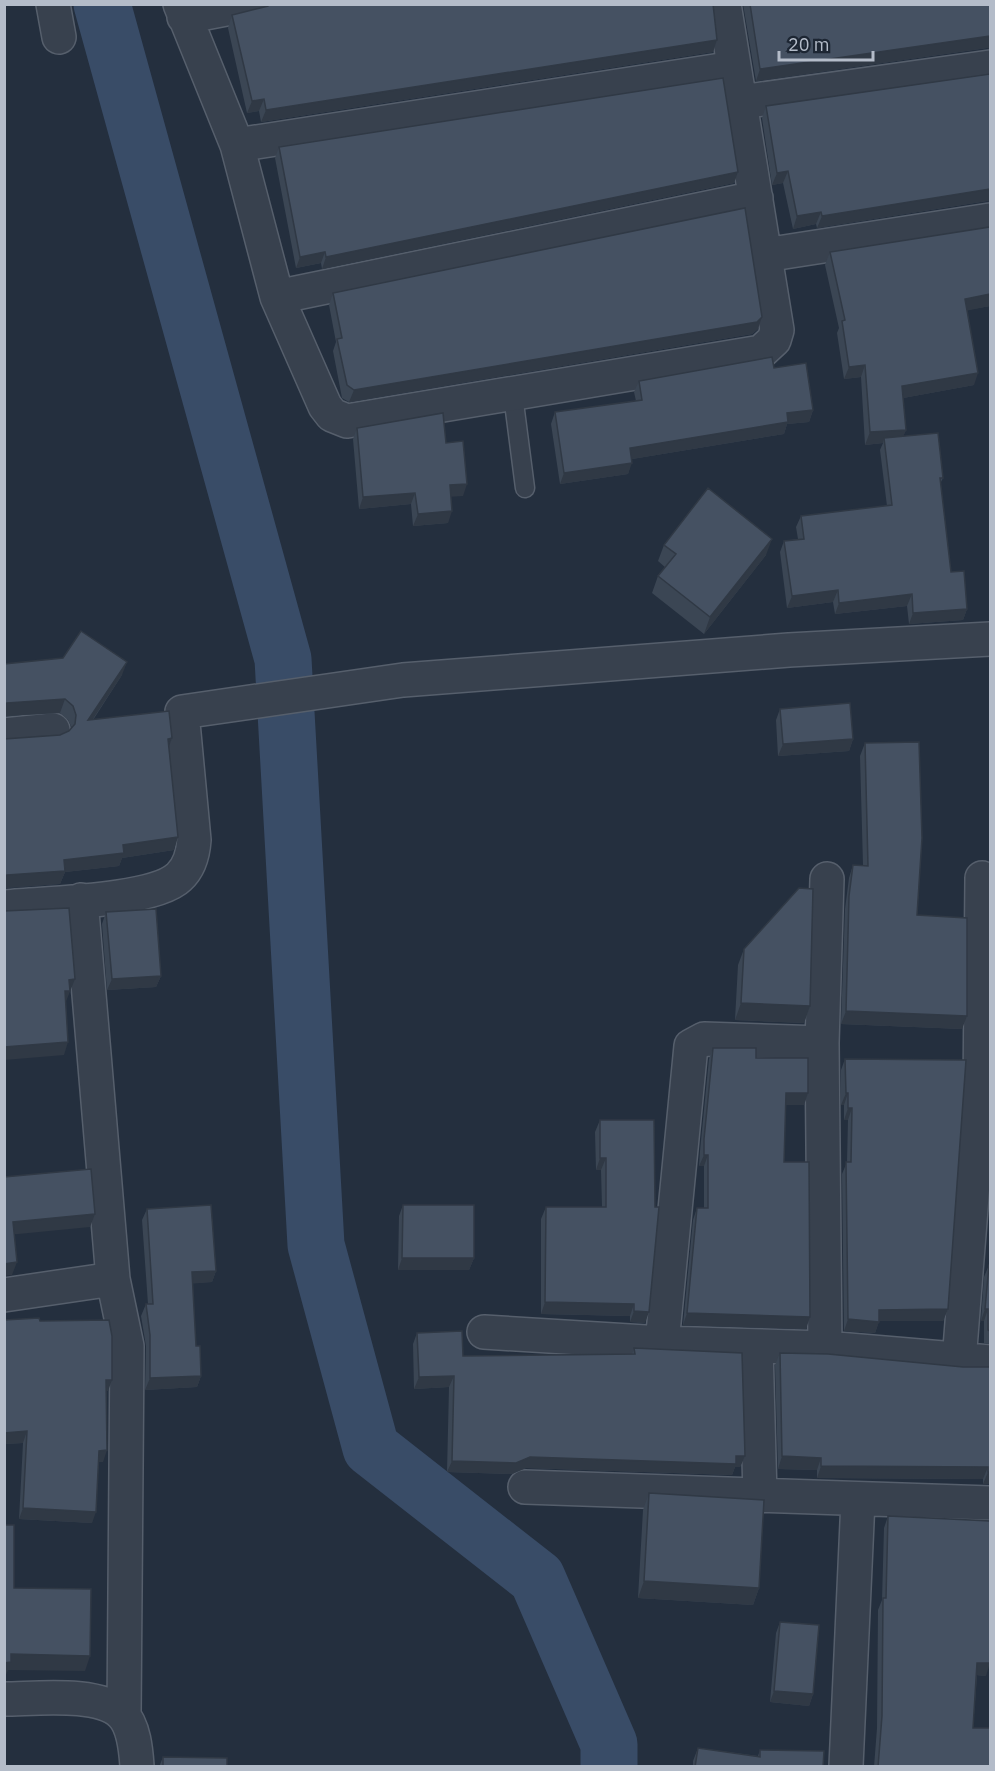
<svg xmlns="http://www.w3.org/2000/svg" width="995" height="1771" font-family="'IBM Plex Sans',sans-serif">
	<rect width="100%" height="100%" fill="#242f3e"/>
	<g fill="none" stroke-linecap="round" stroke-linejoin="round">
		<path stroke="#394c67" stroke-width="57" d="M102 4 283 659 316 1245 371 1448 537 1578 609 1744V1766"/>
		<defs>
			<path id="lane" d="M513 395 525 488"/>
			<path id="street" d="M53 4 59 37
				M180 4 237 145 277 297 325 406 332 415 347 421 761 352 774 340 777 330 724 4
				M184 17 252 4
				M741 102 990 67
				M237 145 734 68
				M765 255 990 220
				M277 297 756 198
				M4 735 53 730
				M4 907C43 903 153 902 179 877 190 867 193 854 194 840L182 712 403 680 789 650 990 639
				M980 1094 982 878
				M113 1279 127 1346 124 1715
				M4 1295 113 1279 81 900
				M484 1332 662 1343 825 1348 990 1362
				M662 1343 691 1046 704 1039 822 1043
				M756 1346 760 1496
				M825 1348 822 1043 827 879
				M959 1361 980 1094 990 1095
				M525 1487 990 1503
				M4 1699C35 1699 99 1691 122 1714 134 1726 136 1751 137 1766
				M846 1766 858 1500"/>
		</defs>
		<use href="#lane" stroke="#565f6c" stroke-width="21"/>
		<use href="#street" stroke="#565f6c" stroke-width="36"/>
		<use href="#lane" stroke="#38414e" stroke-width="18"/>
		<use href="#street" stroke="#38414e" stroke-width="33"/>
	</g>
	<path fill="#3b4654" d="M743 4H990L987 48 756 81Z
		M268 6 717 40 713 52 261 122 259 111 247 113 228 28 232 15Z
		M766 106 987 201 817 228 816 224 793 229 783 183 772 185 762 118Z
		M279 147 738 172 734 183 322 269 321 263 296 268 275 158Z
		M990 227V306L967 310 974 385 903 398 906 430 903 436 943 478 940 484 951 572 967 609 963 620 909 624 907 606 835 614 833 602 787 608 780 552 784 541 798 539 796 527 801 516 887 506 880 450 883 443 865 445 861 377 844 379 837 333 839 328 825 265 830 252Z
		M333 293 758 329 752 334 349 402 342 398 333 351 336 342 329 305Z
		M774 368 813 410 809 422 787 424 784 434 632 459 628 474 560 484 551 424 555 412 636 401 634 392 639 381Z
		M357 428 446 443 463 496H451L448 523 413 526 411 504 359 509 353 439Z
		M664 545 766 555 704 634 652 593 658 576 666 568 658 561Z
		M122 675 93 720 172 738 168 747 174 850 122 858 119 866 65 872 60 884 4 888V739L60 735 69 731 72 728 68 720 60 713 4 716Z
		M780 709 853 739 849 751 778 756 776 720Z
		M865 743 917 915 962 1029 841 1024 845 909 849 878 853 865H863L860 756Z
		M106 912 161 976 156 987 107 990 102 924Z
		M744 949 810 1006 804 1023 735 1020 738 965Z
		M713 1048 756 1058 808 1093 804 1105H785L784 1162 806 1329 683 1325 693 1220 697 1208H704V1166H699L700 1151 709 1059Z
		M845 1059 948 1309 943 1321H879L875 1333 844 1331 842 1174 847 1162 848 1120H844V1105H841V1070Z
		M600 1120 645 1323 630 1322V1316L541 1314V1219L546 1207H602L601 1170H596L595 1132Z
		M990 1200V1222H989Z
		M403 1205 474 1258 469 1270H398L399 1216Z
		M147 1209 216 1271 212 1282 192 1283 196 1346 201 1376 197 1387 145 1390 146 1346 141 1316 146 1304H148L142 1220Z
		M989 1265H990V1344L984 1343V1321H981L984 1277Z
		M4 1320 40 1321 108 1391H106L103 1462H99L92 1523 19 1519 23 1443 4 1444Z
		M417 1333 463 1356 632 1354 634 1348 745 1456 740 1467H735L732 1475 526 1468 512 1474 447 1472 449 1387 414 1389 413 1344Z
		M780 1353 963 1367H990V1484H983V1479L817 1478V1470L778 1469 775 1365Z
		M649 1493 759 1588 753 1605 638 1598 643 1510Z
		M888 1516 986 1676 977 1675 973 1728 990 1767H874L877 1728 878 1610 882 1600 884 1528Z
		M780 1622 813 1694 809 1706 770 1702 776 1633Z
		M698 1748 758 1756 760 1750 823 1767H693V1761Z
		M163 1757 227 1767H159Z"/>
	<path fill="#303945" d="M990 36V49L987 48 756 81 760 69Z
		M717 40 713 52 261 122 266 110Z
		M264 99 259 111 247 113 252 101Z
		M788 171 783 183 772 185 777 173Z
		M738 172 734 183 322 269 326 257Z
		M990 189V202L987 201 817 228 822 216Z
		M821 212 816 224 793 229 797 216Z
		M325 252 321 263 296 268 300 257Z
		M990 294V306L960 312 965 299Z
		M762 317 758 329 752 334 349 402 354 390Z
		M865 365 861 377 844 379 849 367Z
		M978 373 974 385 898 399 902 386Z
		M813 410 809 422 787 424 784 434 626 460 630 448 787 413Z
		M906 430 901 442 884 438 883 443 865 445 870 432Z
		M632 463 628 474 560 484 564 473Z
		M467 484 463 496 446 497 450 485Z
		M415 493 411 504 359 509 363 497Z
		M452 511 448 523 413 526 418 514Z
		M772 539 766 555 704 634 710 617Z
		M838 590 833 602 787 608 792 596Z
		M912 594 907 606 835 614 839 603Z
		M967 609 963 620 909 624 913 613Z
		M127 662 122 675 83 734 88 720Z
		M65 699 60 713 4 716V704L7 703Z
		M172 738 167 752 168 739Z
		M853 739 849 751 778 756 783 744Z
		M178 837 174 850 122 858 119 866 65 872 60 884 4 888V876L64 860 123 845Z
		M161 976 156 987 107 990 112 979Z
		M75 979 65 1004 60 1005 69 980Z
		M741 1003 810 1006 804 1023 735 1020Z
		M846 1011 967 1016 962 1029 841 1024Z
		M68 1042 64 1055 4 1060V1047Z
		M786 1093H808L804 1105H781Z
		M846 1093H848L844 1105H841Z
		M848 1108H852L848 1120H844Z
		M704 1155H708L704 1166H699Z
		M600 1158H606L601 1170H596Z
		M95 1214 90 1227 8 1235 13 1222Z
		M402 1258H474L469 1270H398Z
		M17 1262 12 1275 4 1276V1264Z
		M216 1271 212 1282 188 1284 192 1272Z
		M545 1302 634 1304 630 1316 541 1314Z
		M948 1309 943 1321H874L879 1310Z
		M985 1309H988L984 1321H981Z
		M634 1311 649 1312 645 1323 630 1322Z
		M687 1313 810 1317 806 1329 683 1325Z
		M848 1319 879 1322 875 1333 844 1331Z
		M201 1376 197 1387 145 1390 150 1378Z
		M454 1376 449 1387 414 1389 419 1377Z
		M106 1380H112L108 1391H102Z
		M27 1431 23 1443 4 1444V1433Z
		M107 1450 103 1462H95L99 1451Z
		M745 1456 740 1467H735L732 1475 526 1468 512 1474 447 1472 452 1461 530 1457Z
		M782 1456 821 1458 817 1470 778 1469Z
		M821 1466 988 1467 983 1479 817 1478Z
		M988 1472H990V1484H983Z
		M23 1508 96 1512 92 1523 19 1519Z
		M644 1581 759 1588 753 1605 638 1598Z
		M11 1654 90 1656 85 1671 8 1670 5 1677H4V1663Z
		M977 1663H990L986 1676 973 1675Z
		M774 1691 813 1694 809 1706 770 1702Z"/>
	<path fill="#455162" stroke="#303945" stroke-width="1.5" d="M269 4H713L717 40 266 110 264 99 252 101 232 15 268 6Z
		M750 4H990V36L760 69Z
		M990 74V189L822 216 821 212 797 216 788 171 777 173 766 106Z
		M723 78 738 172 326 257 325 252 300 257 279 147Z
		M745 208 762 317 757 322 354 390 347 385 337 339 342 338 333 293Z
		M990 227V294L965 299 978 373 902 386 906 430 870 432 865 365 849 367 842 321 845 320 830 252Z
		M772 357 774 368 806 363 813 410 787 413 788 422 630 448 632 463 564 473 555 412 642 400 639 381Z
		M443 413 446 443 463 441 467 484 450 485 452 511 418 514 415 493 363 497 357 428Z
		M938 433 943 478H940L951 572 964 571 967 609 913 613 912 594 839 603 838 590 792 596 784 541 804 539 801 516 892 505 884 438Z
		M708 488 772 539 710 617 658 576 676 554 664 545Z
		M81 631 127 662 88 720 169 711 172 738 168 739 178 837 123 845 124 853 64 860 65 871 7 875 4 876V739L60 735 69 731 75 724 76 715 73 706 65 699 7 703 4 704V664L63 658Z
		M850 703 853 739 783 744 780 709Z
		M919 742 922 838 917 915 967 918V1016L846 1011 849 896 853 865 868 866 865 743Z
		M799 888 813 889 810 1006 741 1003 744 949Z
		M69 908 75 979 69 980 70 991H65L68 1042 4 1047V911Z
		M156 909 161 976 112 979 106 912Z
		M713 1048H756V1058H808V1093H786L784 1162H809L810 1317 687 1313 697 1208H708V1155H704V1139Z
		M845 1059 966 1060 948 1309 879 1310V1322L848 1319 846 1162H851L852 1108H848V1093H846Z
		M600 1120H654L655 1207H659L649 1312 634 1311V1304L545 1302 546 1207H606V1158H600Z
		M91 1169 95 1214 13 1222 17 1262 4 1264V1177Z
		M211 1205 216 1271 192 1272 196 1346H200L201 1376 150 1378V1335L146 1304H153L147 1209Z
		M403 1205H474V1258H402Z
		M989 1265H990V1331L988 1330V1309H985Z
		M39 1318 40 1321 109 1320 112 1336V1380H106L107 1450 99 1451 96 1512 23 1508 27 1431 4 1433V1320Z
		M462 1331 463 1356 635 1354 634 1348 742 1353 745 1456H736V1464L530 1457 516 1463 452 1461 454 1376 419 1377 417 1333Z
		M780 1353 828 1354 963 1367H990V1472H988V1467L821 1466V1458L782 1456Z
		M649 1493 764 1500 759 1588 644 1581Z
		M888 1516 990 1521V1663H977L973 1728H990V1767H878L882 1716 883 1598H886Z
		M4 1525H14V1588L91 1589 90 1656 11 1654V1662L4 1663Z
		M780 1622 819 1625 813 1694 774 1691Z
		M698 1748 760 1757V1750L824 1751 823 1767H695Z
		M163 1757 227 1758V1767H163Z"/>
	<rect width="995" height="1771" fill="none" stroke="#b4bcc9" stroke-width="12"/>
	<path d="M779 51v9h94v-9" fill="none" stroke="#b4bcc9" stroke-width="3"/>
	<text x="788" y="51" font-size="18" fill="#b4bcc9" stroke="#1d2633" stroke-width="4.5" paint-order="stroke">20 m</text>
</svg>
